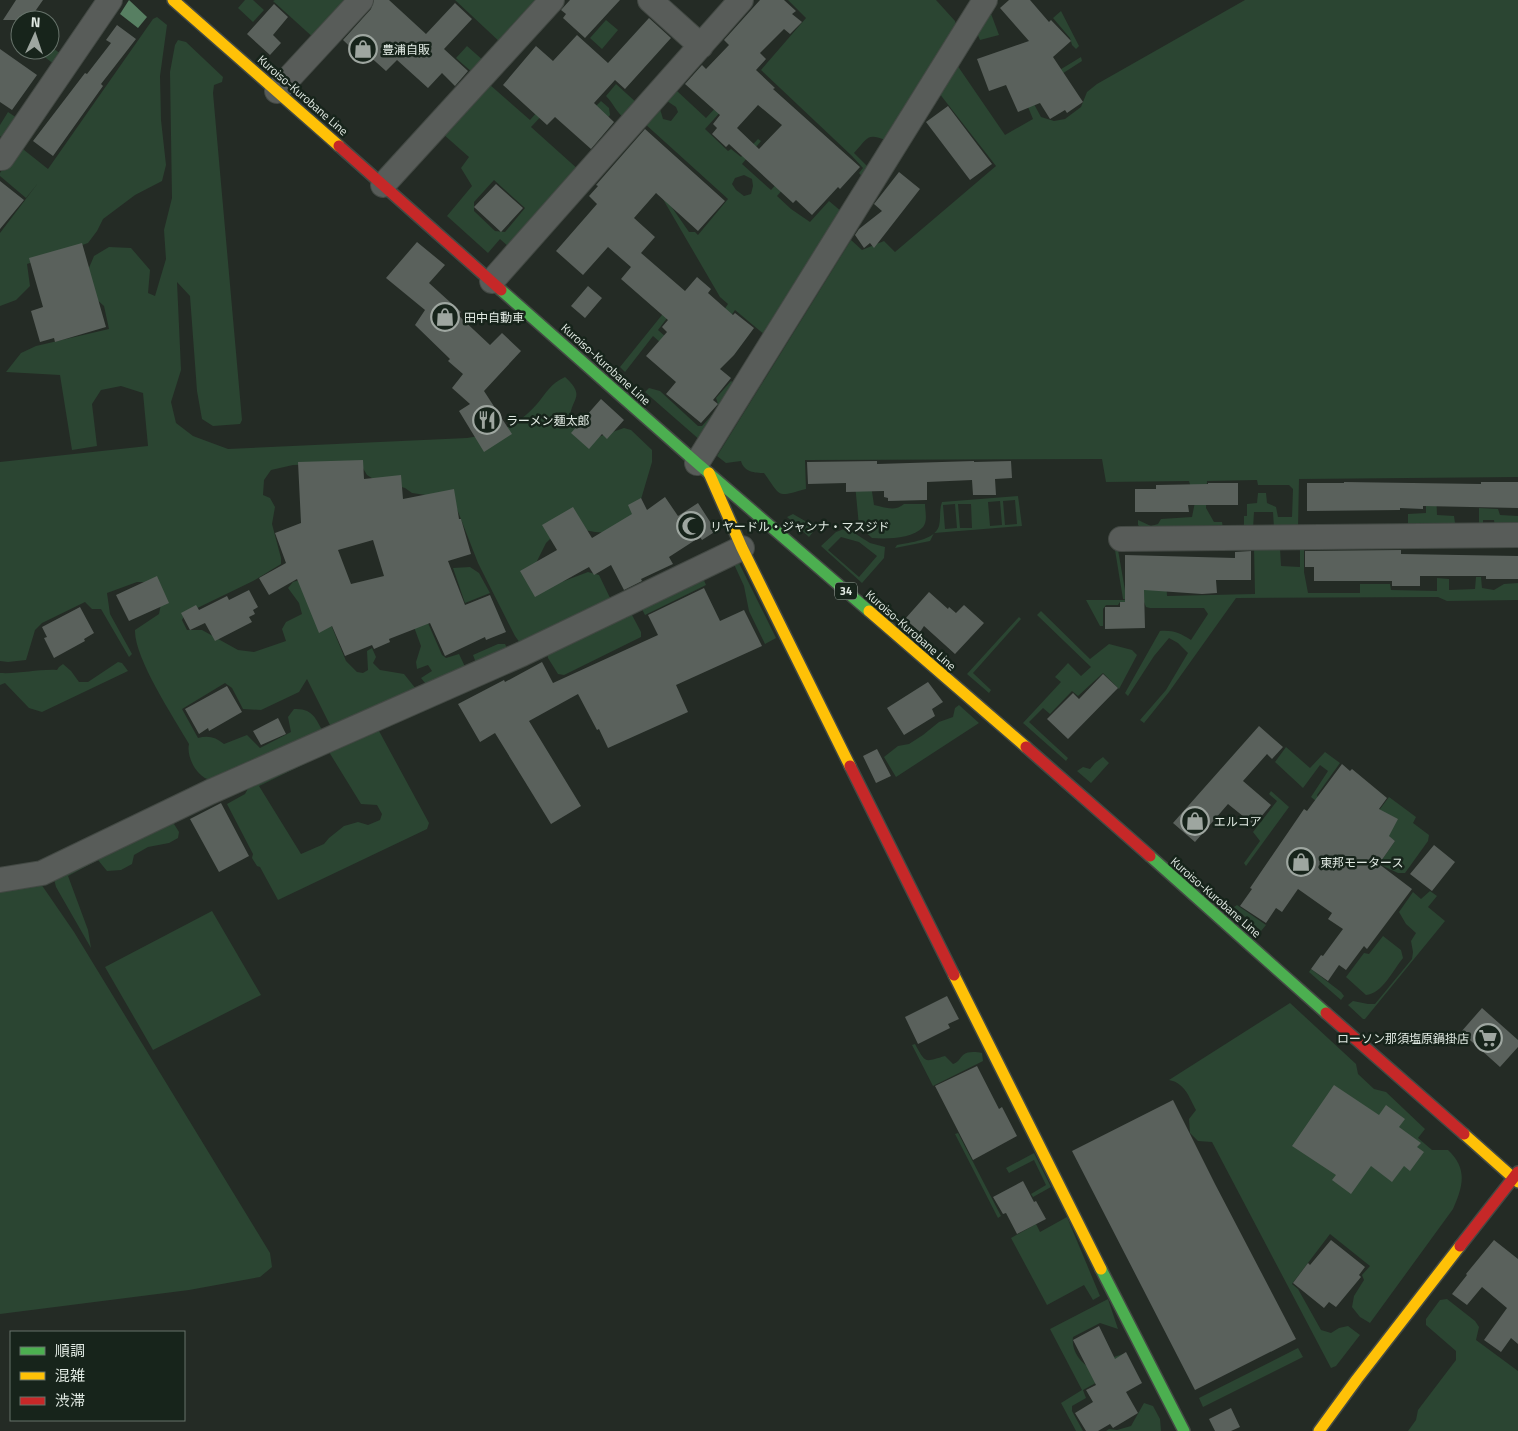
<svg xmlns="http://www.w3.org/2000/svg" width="1518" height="1431" font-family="'Titillium Web','Noto Sans JP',sans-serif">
	<rect width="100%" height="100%" fill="#242b25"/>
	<path fill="#2b4532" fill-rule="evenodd" d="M245 0H253L264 10 253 22 238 8Z
		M275 0H351L316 40 273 1Z
		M455 0H543L502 44Z
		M788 0H936L955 21 958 30 887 141C867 132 868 138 854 153L870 169 864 179 859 173 863 168 852 156 761 70 806 18Z
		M1245 0H1518V477L1299 479 1298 528H1274L1273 512H1254L1253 529 1244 528V516H1247V504L1257 503 1258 493H1266L1267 503 1276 507 1278 517H1292L1293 489 1289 485H1258L1257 480 1207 481 1206 508 1214 522H1222L1223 528H1141L1138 525V520L1151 526 1158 524 1161 519 1192 517 1195 502 1189 481 1106 482 1102 459 805 460 806 489C776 497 782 498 764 473 755 473 744 472 741 461L726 463 717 456 851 240 862 250 884 241 895 252 996 166 939 93 957 65 1005 135 1033 119 1006 54 1053 74 1081 57 1082 61 1029 95 1041 117 1054 121 1065 119 1081 107 1087 92 1097 84Z
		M990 11 999 35 980 40 977 33Z
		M1061 11 1079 46 1076 49 1072 45 1070 38 1053 18Z
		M157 17 167 25 160 76 161 120 166 165 162 181 135 195 103 219 97 231 88 243 27 264 30 286 16 300 0 306V233L38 183 26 198 0 176V173L19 146 48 169 153 19Z
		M606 20 618 30 602 49 590 38Z
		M178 40 186 42 223 77 222 82 214 85 213 93 242 420 240 424 213 426 202 419 197 391 190 296 177 282 181 370 171 402 176 423 193 436 228 449 467 438C496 434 517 427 537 404 547 392 550 384 565 377 588 398 569 398 570 421L592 439 624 428 631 430 652 450V462L639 506 621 534 595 532 563 526 546 543 533 569 543 589 588 572 599 575 612 602 520 643 515 636 478 563 457 509 440 497 412 493 405 488 375 480 367 475 360 463 293 465 271 470 264 480 263 495 270 498 275 507 272 524 281 558V564L253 581 185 614 182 620 187 630H202L238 650 254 652 286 641 282 629 286 622 302 614 299 603 288 588 293 582 309 577 327 615 346 661 357 672 363 673 368 670 367 651 372 648 376 657 373 663 380 670 404 674 420 694 333 731 307 679 299 692 261 710 243 709 232 688 225 683 182 709 198 738C208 735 216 737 224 744L247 735 260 748 291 732 288 717 294 709C314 708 316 720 325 735L210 780C197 777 186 757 189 744 174 718 134 658 135 630L159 614 162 599 155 582H137L107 593 110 614 132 654 129 657 101 609H92L85 602 42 623 35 630 26 660 8 662 0 661V462L148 446 143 393 121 386 101 390 92 404 97 446 72 450 60 375 6 372 21 353 36 346 109 329 104 306 94 297 86 275 94 256 109 247 131 248 150 270 148 293 155 296 166 259 164 230 172 198 170 72 175 45Z
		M50 46 61 54 54 64 35 50H50Z
		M467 46 485 62 474 74 456 58Z
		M565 72 575 81 567 91 590 112 601 101 609 108 610 115 599 128 561 95 531 127 580 171 510 248 500 239 488 253 447 216 472 186 461 168 469 157 443 134 489 84 530 120 554 93 550 88ZM494 180 525 208 505 232 495 231 474 211V202Z
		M616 84 638 104 625 119C616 112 614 104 606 96Z
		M674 91H677L706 118 719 104 723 109 705 129 728 151 731 149 741 157 758 139 761 141 742 164 771 190 789 170 799 171 777 196 791 209 810 222 829 201 842 212 766 336 735 310 711 346 704 340 728 304 720 297 660 194 664 196 689 232H695L698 235 728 199 644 123ZM667 101 676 107 678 112 671 121 663 119 660 109 663 104ZM744 175 752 179 753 186 751 194 744 196 736 190 732 184 735 178Z
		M8 112 17 118 3 139 0 136V125Z
		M670 305 674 309 658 330 684 353 679 359 653 336 625 372 620 367Z
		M731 381 736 385 701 441 645 392 649 388 660 391 698 426H702L719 407 716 398Z
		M855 484 871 485 874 505C884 507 895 512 904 504H925C925 511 928 521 923 527 912 539 887 539 872 538L859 526Z
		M1436 491 1437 515 1454 516 1455 523H1440V529H1408V514L1426 513V499Z
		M1018 496 1022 526 934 533 930 541 895 548 897 545C910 542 934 541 939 526 941 518 939 510 942 502ZM1015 500 1017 524 1005 525 1003 501ZM1000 501 1002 525 990 526 988 502ZM955 504 957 528 945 529 943 505ZM958 504H971L972 528H960Z
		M1479 508 1498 509 1500 515 1518 516V528H1495L1494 520H1483V529L1479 528Z
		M793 514 812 525 813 532 809 537 787 517Z
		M844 529 851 531 870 543 885 547 884 558 862 583 821 546 836 532ZM841 537 859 542 877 556 859 577 828 550Z
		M1300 546H1304V572L1308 593H1360V584H1390L1391 590 1437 591V578L1449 579V590L1475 589 1476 577H1481L1482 588 1494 590 1504 584 1518 583V600L1447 601 1438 597 1236 598 1169 692 1144 723 1140 720 1166 690 1188 653 1178 643 1169 638 1154 656 1128 696 1125 693 1160 631C1173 630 1180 633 1191 640L1208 614 1204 608H1150L1146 607 1144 602H1120L1118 605H1106L1103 609V626H1100L1086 600H1129L1123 599 1115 550H1118L1126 596 1136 590H1158L1166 577 1167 596 1255 594 1254 547 1280 548 1281 566 1300 567Z
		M733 562 739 563 776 638 765 644 749 611 744 586Z
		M470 567 479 573 490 593 465 603 453 568Z
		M702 576 706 585 645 615 640 605Z
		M404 600 428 623 442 655 446 658 459 654 468 673 430 689 421 678 432 671 428 665 417 669 416 662 421 646Z
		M1041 611 1090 659 1109 644 1132 650 1137 655 1119 689 1103 673 1078 696 1072 691 1050 714 1043 708 1029 722 1068 758 1066 761 1023 723 1061 682 1055 677 1068 663 1081 676 1091 667 1037 615Z
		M623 612 632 615 641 632V637L564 675 558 674 548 658 547 652Z
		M1019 617 1021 619 973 673 991 690 989 693 967 674Z
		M498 644H505L510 654 478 668 473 655Z
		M118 662 122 663 128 671 42 712 29 708 5 683 0 685V673C20 674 38 669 57 670L59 667 63 664 71 671 79 682H88Z
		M959 705 979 723 896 777 884 757 898 746 909 744 923 735 939 722 953 717 955 708Z
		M372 728 379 731 429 823 427 829 278 900 260 867 257 866 252 858 253 854 227 804 245 794 251 783ZM329 752 361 804 377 805 382 814 380 820 368 825 358 822 344 826 329 838 324 844 301 854 259 786Z
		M1286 747 1310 768 1325 752 1340 763 1317 795 1321 805 1311 797 1328 771 1320 765 1303 788 1275 762Z
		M1103 757 1109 763 1091 783 1077 771 1083 767 1090 769 1095 763Z
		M1271 791 1289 807 1246 866 1244 863 1260 841 1253 832 1277 801 1269 794Z
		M1389 797 1416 817 1413 823 1429 835 1428 841 1405 873H1398L1379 864 1395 841 1378 828 1377 813Z
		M163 822 174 824 179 832 178 838 169 843 148 847 134 855 132 864 121 870 107 871 98 860 68 876 88 930 91 948 56 887 54 879Z
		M0 884H41L74 932 270 1253 272 1267 260 1277 189 1290 0 1314Z
		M1430 891 1437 896 1428 907 1445 921 1365 1019H1363L1348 1005 1353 1001 1368 1004H1375L1412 959 1413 952 1411 941 1416 933 1406 924 1399 912 1413 892 1421 899Z
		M1237 905 1266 925 1261 931 1234 907Z
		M212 911 261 995 153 1050 105 967Z
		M1383 936 1401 950 1403 958C1393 970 1382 994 1366 995L1346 977 1364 953 1369 954Z
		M1311 969 1341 992 1344 996 1341 1000 1309 972Z
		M1290 1003 1356 1064 1358 1074 1374 1089 1386 1092 1425 1129 1418 1138 1432 1150H1448C1468 1169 1463 1186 1453 1209L1370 1323 1360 1317 1352 1307 1354 1296 1364 1280 1362 1275 1370 1266 1330 1234 1292 1284 1298 1289 1321 1330 1331 1333 1339 1328 1348 1326 1360 1335 1336 1366 1331 1368 1212 1142 1198 1141 1190 1133 1189 1119 1196 1110C1189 1097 1185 1083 1169 1080Z
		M915 1044C926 1064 924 1062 945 1056L953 1064C959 1062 959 1059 963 1055 968 1051 976 1052 982 1053L983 1061 933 1086 912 1045Z
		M958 1133 1001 1216 998 1218 955 1134Z
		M1034 1153 1051 1187 1033 1197 1031 1194 1046 1185 1034 1160 1009 1173 1006 1168Z
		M1067 1217 1100 1296 1093 1300 1084 1285 1047 1305 1011 1238 1036 1224 1040 1232Z
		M1108 1299 1118 1329 1100 1323 1073 1337C1071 1350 1080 1362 1091 1369L1105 1360 1123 1354 1130 1364 1083 1390 1086 1398 1072 1406V1411L1083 1431H1076L1061 1403 1082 1390 1050 1329Z
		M1447 1299 1475 1321 1479 1327 1476 1340 1518 1371V1431H1408L1416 1420 1418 1410 1456 1360V1351L1426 1325V1319L1440 1300Z
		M1298 1348 1303 1357 1203 1407 1199 1398Z
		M1144 1403 1153 1406 1160 1419 1161 1431H1106L1109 1429 1117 1430 1131 1426Z"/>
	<path fill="#577f62" d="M129 0 147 17 138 28 120 14Z"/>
	<path fill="#5a615c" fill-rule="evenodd" d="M16 0H43L29 20H3Z
		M374 0H389L426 34 455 3 472 19 444 49 468 71 455 86 442 73 428 88 397 60 386 71 367 54 363 59 343 40 371 9Z
		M570 0H620L585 38 563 18 566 14 561 10Z
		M760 0H784L796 11 792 14 802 22 790 34 784 29 760 53 766 59 756 70 775 88 773 89 860 167 840 189 838 187 812 215 796 200 793 203 729 144 726 147 712 134 717 128 713 124 720 115 685 84 702 65 706 69 729 45 724 40ZM758 105 782 125 759 149 737 128Z
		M1009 0H1030L1049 22 1051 20 1071 41 1053 57 1083 102 1067 113 1065 110 1050 119 1040 103 1018 112 1006 85 989 91 977 59 1029 41 1000 8Z
		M274 4 288 17 273 35 281 43 270 55 247 34Z
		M649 18 671 38 625 89 615 80 594 103 614 122 591 149 555 117 547 125 503 85 536 46 553 61 577 35 608 63Z
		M117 25 136 39 101 84 103 86 53 156 33 141 85 73 87 74 111 43 106 40Z
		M0 49 37 75 12 110 0 102Z
		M948 106 992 164 970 180 926 122Z
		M645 129 725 201 698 231 656 193 634 218 655 237 641 253 685 291 697 277 711 289 708 293 733 315 735 313 754 328 734 355 720 369 731 378 713 400 718 404 701 423 666 394 676 382 646 356 667 332 662 327 668 320 621 279 631 267 608 247 583 275 556 251 597 204 589 196 598 186 596 185Z
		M899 172 920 189 874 248 870 243 864 248 855 235 859 229 882 211 874 204Z
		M0 181 24 200 0 229Z
		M496 184 523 208 501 232 474 207Z
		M417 242 445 265 429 283 461 312 458 315 490 345 502 333 521 351 484 391 512 434 484 452 459 411 470 404 452 388 463 374 448 361 450 359 415 325 425 310 386 278Z
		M82 243 106 327 55 342 54 338 40 342 31 311 43 307 29 258Z
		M588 286 602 298 585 318 571 306Z
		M601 399 624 420 607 439 602 434 589 449 571 433Z
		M363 460 364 479 401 475 403 499 454 489 459 519H461L471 554 448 561 465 605 490 595 506 632 486 640 485 637 445 656 430 623 389 639 390 642 374 649 372 645 345 656 332 626 319 633 297 579 269 595 259 578 286 563 275 533 301 523 298 462ZM373 540 384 576 351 584 338 550Z
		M877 461V464L974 461V462L1011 461 1012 478 995 479 996 495H973L972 480 927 482V500L888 501V498L884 497V491L846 492V483L808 484 807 462Z
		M1344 482 1481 484V482H1518V508L1423 506V509L1400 508V510L1307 511V483H1344Z
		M1208 483H1238V505H1188L1189 512H1135V489H1156V485L1208 484Z
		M665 497 678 516 698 503 716 531 702 540 700 537 669 557 673 564 641 579 642 581 624 590 611 565 594 575 589 567 535 597 520 571 557 550 542 525 573 507 592 538 632 514 628 505 641 498 647 510Z
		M1401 550V554L1518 556V579H1486V576H1420V586H1392V581H1314V567H1305V551Z
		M1251 551V580H1216L1217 593 1202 594 1144 590 1145 628 1105 629V607H1120V602H1125V555L1235 558V552Z
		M157 576 169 603 129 621 116 595Z
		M704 588 720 621 744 610 762 646 676 685 688 712 608 748 599 729 597 730 578 694 529 721 581 806 551 824 495 733 480 742 458 704 504 680 505 682 542 662 553 683 658 635 648 615Z
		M249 590 258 607 253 610 255 614 249 617 252 622 215 641 205 623 190 630 181 613 196 605 199 610 227 596 229 600Z
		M929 592 948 609 949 607 956 613 964 605 984 623 955 654 924 626 920 632 905 619Z
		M80 607 94 633 84 639 85 641 54 658 44 638 47 637 42 627Z
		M1103 674 1118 688 1068 739 1047 719 1073 693 1079 699Z
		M928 682 943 702 932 709 935 716 904 735 887 708Z
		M227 686 242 712 209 731 208 728 199 734 185 709Z
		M278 718 286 734 261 745 253 731Z
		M1259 726 1283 747 1272 759 1267 754 1243 781 1271 805 1254 825 1228 804 1195 842 1173 823Z
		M877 749 891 776 876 783 863 756Z
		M1342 764 1350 771 1352 769 1387 798 1379 809 1398 819 1389 836 1395 841 1379 864 1412 889 1367 949 1364 946 1346 970 1339 965 1328 981 1311 969 1321 955 1323 956 1343 929 1328 919 1332 913 1298 889 1282 912 1276 908 1266 923 1240 906 1252 889 1250 888 1304 809 1307 811Z
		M221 803 249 856 219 872 190 819Z
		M1434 845 1455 862 1432 891 1410 874Z
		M947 996 959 1019 948 1024 950 1028 918 1044 905 1017Z
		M1482 1008 1518 1040V1047L1500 1067 1461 1032Z
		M977 1066 999 1109 1002 1107 1017 1136 973 1160 935 1086Z
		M1334 1085 1379 1115 1386 1105 1405 1119 1399 1127 1421 1143 1417 1147 1424 1152 1410 1171 1404 1166 1392 1182 1371 1166 1351 1194 1332 1180 1336 1175 1292 1146Z
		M1173 1100 1215 1184 1296 1339 1195 1390 1072 1151Z
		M1023 1181 1034 1202 1036 1201 1046 1219 1017 1234 1006 1213 1003 1214 993 1197Z
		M1331 1240 1365 1267 1359 1275 1361 1277 1336 1307 1329 1302 1324 1308 1293 1283 1308 1263 1310 1265Z
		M1494 1240 1518 1259V1344L1511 1338 1501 1352 1484 1340 1507 1308 1482 1287 1467 1305 1452 1294 1467 1275 1466 1274Z
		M1099 1326 1115 1359 1126 1352 1142 1383 1126 1392 1138 1413 1113 1428 1110 1424 1098 1431H1086L1075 1413 1093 1402 1086 1390 1096 1385 1073 1340Z
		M1231 1408 1240 1427 1231 1431H1215L1209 1419Z"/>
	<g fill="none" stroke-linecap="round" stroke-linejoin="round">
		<defs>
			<path id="street" d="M650 0 701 46
				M277 91 361 0
				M0 158H2L110 0
				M383 185 552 0
				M492 281 741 0
				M697 463 985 0
				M1121 539 1518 535
				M0 880 42 873 210 792 522 654 742 548"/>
			<path id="fast" d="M501 290 697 463 869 611
				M1150 856 1326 1013
				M1101 1269 1184 1431"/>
			<path id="slow" d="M173 0 339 146
				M709 473 742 548 850 766
				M869 611 1026 747
				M954 975 1101 1269
				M1464 1134 1518 1182
				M1319 1431 1357 1379 1460 1246"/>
			<path id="jam" d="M339 146 501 290
				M1026 747 1150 856
				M850 766 954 975
				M1326 1013 1464 1134
				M1460 1246 1518 1172"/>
		</defs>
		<use href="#street" stroke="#434944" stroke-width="26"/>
		<use href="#fast" stroke="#434944" stroke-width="14"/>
		<use href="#slow" stroke="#434944" stroke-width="14"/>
		<use href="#jam" stroke="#434944" stroke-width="14"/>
		<use href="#street" stroke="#585c59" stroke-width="24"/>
		<use href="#fast" stroke="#4caf50" stroke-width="11"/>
		<use href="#slow" stroke="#ffc107" stroke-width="11"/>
		<use href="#jam" stroke="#c62828" stroke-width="11"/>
	</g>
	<defs>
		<symbol id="shop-ring" viewBox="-11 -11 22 22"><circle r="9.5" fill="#17241b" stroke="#9ea6a0" stroke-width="1.5"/><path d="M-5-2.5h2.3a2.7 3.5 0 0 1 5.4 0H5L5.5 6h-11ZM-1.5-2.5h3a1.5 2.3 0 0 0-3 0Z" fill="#9ea6a0"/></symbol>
		<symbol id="restaurant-ring" viewBox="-11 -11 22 22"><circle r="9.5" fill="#17241b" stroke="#9ea6a0" stroke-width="1.5"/><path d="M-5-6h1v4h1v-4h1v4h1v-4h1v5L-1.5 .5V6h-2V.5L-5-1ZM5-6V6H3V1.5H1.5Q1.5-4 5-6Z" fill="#9ea6a0"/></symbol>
		<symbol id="mosque-ring" viewBox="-11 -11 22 22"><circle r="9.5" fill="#17241b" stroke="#9ea6a0" stroke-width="1.5"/><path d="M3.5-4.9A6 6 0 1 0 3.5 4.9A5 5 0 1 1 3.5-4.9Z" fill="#9ea6a0"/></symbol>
		<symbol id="supermarket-ring" viewBox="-11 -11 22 22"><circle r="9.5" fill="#17241b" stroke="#9ea6a0" stroke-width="1.5"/><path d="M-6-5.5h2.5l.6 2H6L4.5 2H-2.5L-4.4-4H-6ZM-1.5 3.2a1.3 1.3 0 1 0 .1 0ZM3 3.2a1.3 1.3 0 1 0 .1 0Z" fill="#9ea6a0"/></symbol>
	</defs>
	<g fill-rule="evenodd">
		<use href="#shop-ring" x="347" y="33" width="32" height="32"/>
		<use href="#shop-ring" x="429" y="301" width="32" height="32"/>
		<use href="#restaurant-ring" x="471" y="404" width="32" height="32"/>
		<use href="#mosque-ring" x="675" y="510" width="32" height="32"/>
		<use href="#shop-ring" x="1179" y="805" width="32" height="32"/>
		<use href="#shop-ring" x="1285" y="846" width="32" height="32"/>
		<use href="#supermarket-ring" x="1472" y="1022" width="32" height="32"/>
	</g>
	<g text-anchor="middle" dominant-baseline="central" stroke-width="5" stroke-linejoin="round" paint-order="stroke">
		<rect fill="#17241b" stroke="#a4aea6" stroke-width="1" x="835" y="582.5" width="22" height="17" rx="4"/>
		<g font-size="11" font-weight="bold" fill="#e0e9e2">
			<text x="846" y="591">34</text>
		</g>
		<g font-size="12" fill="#e0e9e2" stroke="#17241b" text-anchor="start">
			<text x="382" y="49">豊浦自販</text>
			<text x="464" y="317">田中自動車</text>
			<text x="506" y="420">ラーメン麺太郎</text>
			<text x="710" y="526">リヤードル・ジャンナ・マスジド</text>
			<text x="1214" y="821">エルコア</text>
			<text x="1320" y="862">東邦モータース</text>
			<text x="1469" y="1038" text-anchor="end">ローソン那須塩原鍋掛店</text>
		</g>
		<g font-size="12" fill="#e0e9e2" stroke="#17241b">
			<text transform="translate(303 95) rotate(41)">Kuroiso-Kurobane Line</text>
			<text transform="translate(606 364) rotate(42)">Kuroiso-Kurobane Line</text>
			<text transform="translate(911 630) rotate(41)">Kuroiso-Kurobane Line</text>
			<text transform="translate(1216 897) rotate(41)">Kuroiso-Kurobane Line</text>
		</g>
	</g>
	<rect x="10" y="1331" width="175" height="90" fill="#17241b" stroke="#67736b"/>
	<rect x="20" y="1347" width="25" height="8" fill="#4caf50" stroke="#67736b"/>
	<text x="55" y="1356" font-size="15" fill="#e0e9e2">順調</text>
	<rect x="20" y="1372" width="25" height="8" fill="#ffc107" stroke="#67736b"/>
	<text x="55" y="1381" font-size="15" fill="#e0e9e2">混雑</text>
	<rect x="20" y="1397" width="25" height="8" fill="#c62828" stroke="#67736b"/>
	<text x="55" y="1406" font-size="15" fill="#e0e9e2">渋滞</text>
	<g transform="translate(35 35) rotate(3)"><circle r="24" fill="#17241b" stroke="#67736b"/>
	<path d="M0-4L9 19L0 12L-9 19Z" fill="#9ea6a0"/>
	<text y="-8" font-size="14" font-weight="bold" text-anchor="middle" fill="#e0e9e2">N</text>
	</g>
</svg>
